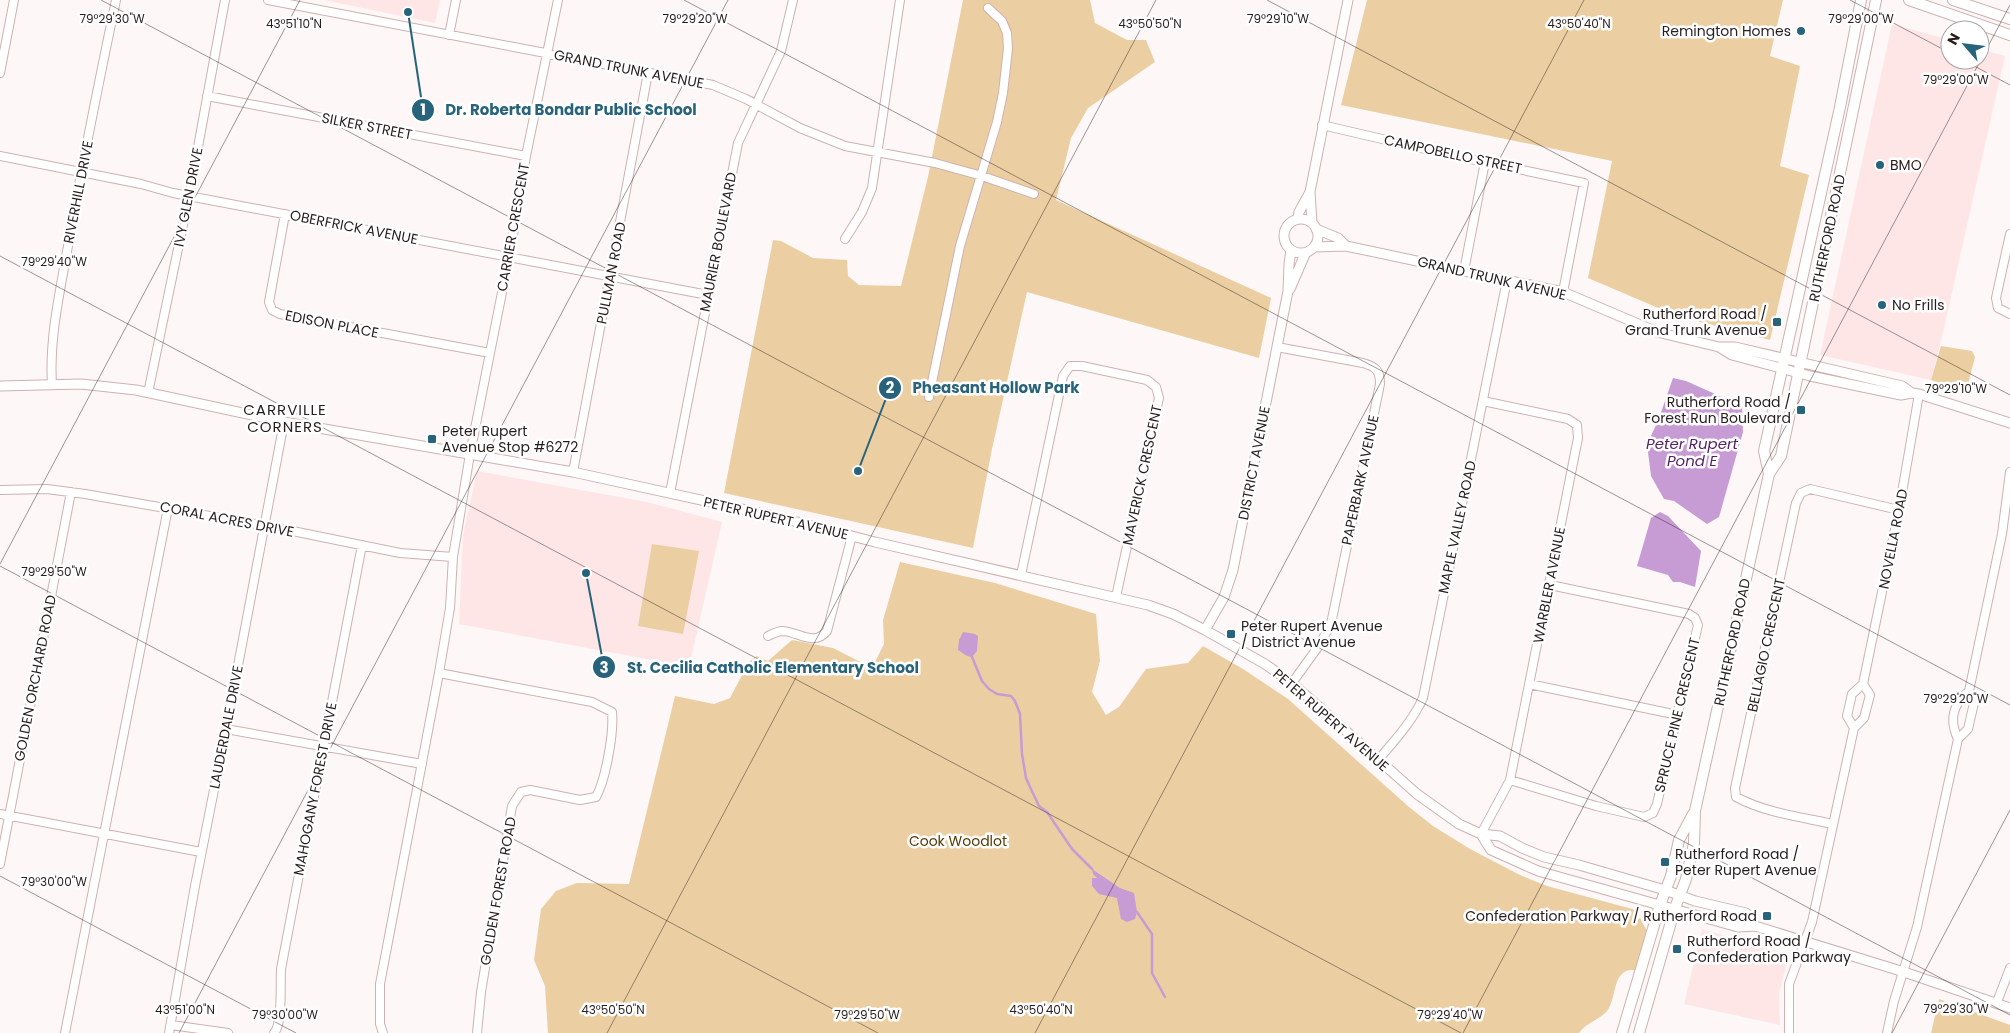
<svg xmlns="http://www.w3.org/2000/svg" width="2010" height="1033" font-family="Poppins,sans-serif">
	<rect width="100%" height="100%" fill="#fdf7f7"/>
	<path fill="#ffe6e6" d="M324 0H440L435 23Z
		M1892 24 1950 40V60H1980V49L2005 56 1942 337 1931 380 1820 355Z
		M477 471 647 502 722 522 689 667 459 624 463 535Z
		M1702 929 1786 954 1787 962 1779 993 1780 1025 1684 1004Z"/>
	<path fill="#ebcfa2" d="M963 0H1090L1095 23 1127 40H1146L1155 62 1088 108 1071 138 1056 200 1271 298 1259 358 1027 292 992 449 973 548 724 493 773 240 781 241 813 258 847 260 848 276 859 285 901 286 928 177Z
		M1367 0H1783L1770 56 1800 66 1780 166 1809 175 1770 340 1677 316 1588 278 1612 161 1341 105Z
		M1941 346 1972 351 1975 357 1966 392 1931 380Z
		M652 544 699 551 683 634 638 626Z
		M900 562 995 583 1096 614 1100 661 1092 692 1106 715 1119 707 1146 669 1188 663 1203 646 1243 669 1288 699 1409 807 1433 826 1470 849 1520 875 1547 886 1636 910 1639 915 1636 917 1638 919 1640 918 1653 942 1644 979C1642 973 1638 970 1632 970 1612 970 1617 999 1607 1011 1599 1020 1586 1023 1579 1033H548L545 986 534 960 541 909 556 891 577 883 629 884 675 696 714 704 730 698 749 662 757 656 768 661 792 640 833 648 872 668 884 644 883 620Z
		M1939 999 2010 1025V1033H1931Z"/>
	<path fill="#c79bd4" d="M1673 378 1686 381 1742 406 1743 432 1719 517 1707 524 1674 501 1664 499 1651 476 1647 444 1658 421Z
		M1660 512 1668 516 1701 551 1695 587 1680 582H1673L1668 575 1637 566 1651 518Z
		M963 632 975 634 978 636 977 651 972 657 967 656 958 650 959 640Z
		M1092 869 1120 888 1134 893 1137 912 1135 919 1127 922 1121 919 1117 898 1099 894 1092 886V878H1097L1093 874Z"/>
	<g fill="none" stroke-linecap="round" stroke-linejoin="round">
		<path stroke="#c79bd4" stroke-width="2.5" d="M972 657 982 681 989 689 997 694 1011 696 1015 701 1020 714 1022 754 1026 778 1030 787 1039 806 1047 812 1072 849 1092 869
			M1137 912 1152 934V973L1165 997"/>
		<defs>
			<path id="minor" d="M268 0 713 85 746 99 800 128 845 146 935 163 982 176 1034 194
				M449 35 456 0
				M0 73 14 0
				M207 96 526 156
				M1322 125 1442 153 1584 183 1563 292
				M0 156 141 184 173 193 708 295
				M285 214 269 302 272 310 280 314 490 353
				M2010 234 1996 298 1998 308 2010 314
				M845 239 862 212 872 188 900 0
				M1464 271 1485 162
				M1277 347 1363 363C1376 367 1380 370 1380 384L1331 624 1318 647 1292 683
				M52 385C49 338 60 292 68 246 82 163 99 82 116 0
				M148 393 189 196 225 0
				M929 397 960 246 997 122 1003 93 1008 48 1007 33 1002 21 988 8
				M573 472 648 73
				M0 490 47 489 85 494 273 527 400 553 453 557
				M670 493 738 143 781 51 793 0
				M1021 575 1063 376 1070 366H1082L1147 380 1156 387 1159 398 1116 597
				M768 636C772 634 778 631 783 631 799 632 814 647 827 631L852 536
				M439 673 592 702 612 712C614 732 606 779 596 797L580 800 530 790 521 792 512 806 481 992 477 1033
				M1529 684 1678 715
				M1854 728 1847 716 1852 694 1863 684 1899 510 1919 394
				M226 729 422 764
				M1958 739C1949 720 1952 705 1969 691L2002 534 2010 472
				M1378 760C1395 740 1412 722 1423 698L1507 280
				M1510 780 1596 806 1644 817 1653 813 1657 804 1698 625 1695 618 1689 614 1550 585
				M0 814 201 852
				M1833 824C1801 817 1766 813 1736 797L1735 788 1796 503 1801 493 1810 489 1899 510
				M1481 834 1510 780 1578 438 1577 425 1568 419 1483 401
				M0 864 71 492
				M1997 1002 2010 968
				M171 1025 228 1033
				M65 1033 168 508
				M169 1033 195 886 226 729 284 422
				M274 1033C283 1024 280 984 281 969L362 545
				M383 1033 380 1024V984L439 673 450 608 453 557 470 454 511 247 526 156 558 0
				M1789 1033V984L1812 922 1854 728 1864 718 1870 695 1863 684
				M1887 1033 1894 1001 1917 927 1958 739 1968 729 1974 703V699L1969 691"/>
			<path id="tertiary" d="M1298 219 1299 212 1310 192
				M1284 236a17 17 0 1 1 34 0a17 17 0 1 1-34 0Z
				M1312 223 1310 192 1348 0
				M1316 229 1338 238 1346 246
				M1314 247 1346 246 1563 292 1657 332 1719 347 1732 355 1810 376 1901 395 1912 393 1919 394 2010 423
				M1290 289 1306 252
				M1719 347H1735L1902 386 1912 393
				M0 386 81 384 136 390 284 422 573 472 774 516 875 542 1148 605 1173 614 1205 630 1265 664 1292 683 1417 794 1459 824 1481 834 1500 836 1522 848 1544 857 1579 865 1665 890 1695 901 1746 913 1755 926
				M1205 630 1224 597 1233 570 1288 291 1289 264 1291 250
				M1481 834 1491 850 1538 871 1738 927 1755 926 1904 972 2010 1008"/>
			<path id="secondary" d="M1909 0 2010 35
				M1953 0 2010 19
				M1769 474 1764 451 1840 107 1861 0
				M1622 1033 1660 905 1671 876 1679 840 1693 814
				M1639 1033 1675 908 1686 879 1694 843 1695 811 1769 474 1781 456 1876 0"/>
		</defs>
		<use href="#minor" stroke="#cfb1b1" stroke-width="10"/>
		<use href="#tertiary" stroke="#cfb1b1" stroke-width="11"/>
		<use href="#secondary" stroke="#cfb1b1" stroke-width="12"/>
		<use href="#minor" stroke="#fff" stroke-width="8"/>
		<use href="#tertiary" stroke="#fff" stroke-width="9"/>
		<use href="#secondary" stroke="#fff" stroke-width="10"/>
	</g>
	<path fill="none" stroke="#281d1d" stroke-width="1" stroke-opacity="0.45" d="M101 0 2010 1015M684 0 2010 705M1267 0 2010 395M1850 0 1950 53M1963 60 2010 85M0 256 1461 1033M0 564 300 0M0 566 878 1033M0 876 296 1033M179 1033 728 0M607 1033 1156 0M1035 1033 1584 0M1463 1033 2010 5M1892 1033 2010 810"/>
	<g fill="#28637c" stroke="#fff" stroke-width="2">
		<circle cx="1801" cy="31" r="5"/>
		<circle cx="1880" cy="165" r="5"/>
		<circle cx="1882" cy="305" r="5"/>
		<rect x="1772" y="317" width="10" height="10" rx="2.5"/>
		<rect x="1796" y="405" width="10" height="10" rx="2.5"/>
		<rect x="427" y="434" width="10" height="10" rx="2.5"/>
		<rect x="1226" y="629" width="10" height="10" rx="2.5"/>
		<rect x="1660" y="857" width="10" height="10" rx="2.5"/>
		<rect x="1762" y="911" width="10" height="10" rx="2.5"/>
		<rect x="1672" y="944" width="10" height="10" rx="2.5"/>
	</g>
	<g text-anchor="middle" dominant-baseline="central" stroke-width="5" stroke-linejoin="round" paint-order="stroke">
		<g font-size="14" fill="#281d1d" stroke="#fff" text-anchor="start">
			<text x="1791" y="31" text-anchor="end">Remington Homes</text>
			<text x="1890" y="165">BMO</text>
			<text x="1892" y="305">No Frills</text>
			<text x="1767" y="314" text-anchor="end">Rutherford Road /<tspan x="1767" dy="16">Grand Trunk Avenue</tspan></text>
			<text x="1791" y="402" text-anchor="end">Rutherford Road /<tspan x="1791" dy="16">Forest Run Boulevard</tspan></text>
			<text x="442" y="431">Peter Rupert<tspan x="442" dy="16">Avenue Stop #6272</tspan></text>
			<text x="1241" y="626">Peter Rupert Avenue<tspan x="1241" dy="16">/ District Avenue</tspan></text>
			<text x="1675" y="854">Rutherford Road /<tspan x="1675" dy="16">Peter Rupert Avenue</tspan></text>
			<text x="1757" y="916" text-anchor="end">Confederation Parkway / Rutherford Road</text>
			<text x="1687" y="941">Rutherford Road /<tspan x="1687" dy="16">Confederation Parkway</tspan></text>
		</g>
		<g font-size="14" fill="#281d1d" stroke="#fff">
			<text transform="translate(629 69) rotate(11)">GRAND TRUNK AVENUE</text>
			<text transform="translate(367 126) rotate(11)">SILKER STREET</text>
			<text transform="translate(1453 154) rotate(12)">CAMPOBELLO STREET</text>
			<text transform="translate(78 192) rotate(-79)">RIVERHILL DRIVE</text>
			<text transform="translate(188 197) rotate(-79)">IVY GLEN DRIVE</text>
			<text transform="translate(354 227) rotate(11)">OBERFRICK AVENUE</text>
			<text transform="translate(513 227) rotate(-80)">CARRIER CRESCENT</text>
			<text transform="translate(1827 238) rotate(-78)">RUTHERFORD ROAD</text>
			<text transform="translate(718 242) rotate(-79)">MAURIER BOULEVARD</text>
			<text transform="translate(611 273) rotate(-79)">PULLMAN ROAD</text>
			<text transform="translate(1492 278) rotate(13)">GRAND TRUNK AVENUE</text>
			<text transform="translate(332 324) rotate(11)">EDISON PLACE</text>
			<text transform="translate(1254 463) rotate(-79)">DISTRICT AVENUE</text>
			<text transform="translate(1142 475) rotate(-78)">MAVERICK CRESCENT</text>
			<text transform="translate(1360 480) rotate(-78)">PAPERBARK AVENUE</text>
			<text transform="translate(776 518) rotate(13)">PETER RUPERT AVENUE</text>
			<text transform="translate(227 519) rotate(11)">CORAL ACRES DRIVE</text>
			<text transform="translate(1457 527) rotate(-78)">MAPLE VALLEY ROAD</text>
			<text transform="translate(1893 539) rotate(-79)">NOVELLA ROAD</text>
			<text transform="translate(1549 585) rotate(-79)">WARBLER AVENUE</text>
			<text transform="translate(1732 642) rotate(-78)">RUTHERFORD ROAD</text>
			<text transform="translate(1766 645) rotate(-78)">BELLAGIO CRESCENT</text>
			<text transform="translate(35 678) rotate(-79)">GOLDEN ORCHARD ROAD</text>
			<text transform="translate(1677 715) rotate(-77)">SPRUCE PINE CRESCENT</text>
			<text transform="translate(1331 720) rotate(41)">PETER RUPERT AVENUE</text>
			<text transform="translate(226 727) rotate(-79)">LAUDERDALE DRIVE</text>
			<text transform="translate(315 789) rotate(-79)">MAHOGANY FOREST DRIVE</text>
			<text transform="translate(498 891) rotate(-80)">GOLDEN FOREST ROAD</text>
		</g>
		<g font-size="14" fill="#563b06" stroke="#fff">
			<text x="958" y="841">Cook Woodlot</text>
		</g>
		<g font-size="15" letter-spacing="1" fill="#281d1d" stroke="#fff">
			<text x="285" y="409">CARRVILLE<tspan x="285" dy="17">CORNERS</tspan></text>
		</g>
		<g font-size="15" font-style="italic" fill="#582266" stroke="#fff">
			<text x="1692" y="443">Peter Rupert<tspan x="1692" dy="17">Pond E</tspan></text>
		</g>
	</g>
	<g font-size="12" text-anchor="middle" fill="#281d1d" stroke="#fff" stroke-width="5" stroke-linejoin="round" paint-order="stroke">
		<text x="112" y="23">79°29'30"W</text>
		<text x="695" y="23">79°29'20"W</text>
		<text x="1278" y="23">79°29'10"W</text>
		<text x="1861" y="23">79°29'00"W</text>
		<text x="294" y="28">43°51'10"N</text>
		<text x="1150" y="28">43°50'50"N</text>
		<text x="1579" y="28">43°50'40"N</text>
		<text x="1956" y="84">79°29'00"W</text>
		<text x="54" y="266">79°29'40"W</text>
		<text x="1956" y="393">79°29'10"W</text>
		<text x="54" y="576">79°29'50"W</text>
		<text x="1956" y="703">79°29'20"W</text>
		<text x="54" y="886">79°30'00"W</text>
		<text x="1956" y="1013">79°29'30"W</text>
		<text x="185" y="1014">43°51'00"N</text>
		<text x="613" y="1014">43°50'50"N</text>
		<text x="1041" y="1014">43°50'40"N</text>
		<text x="285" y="1019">79°30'00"W</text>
		<text x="867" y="1019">79°29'50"W</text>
		<text x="1450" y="1019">79°29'40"W</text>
	</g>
	<path fill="none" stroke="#28637c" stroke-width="2" d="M408 12L423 110M858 471L890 388M586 573L604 667"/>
	<g fill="#28637c" stroke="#fff" stroke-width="2">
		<circle cx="408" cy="12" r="5"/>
		<circle cx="858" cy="471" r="5"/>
		<circle cx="586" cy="573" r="5"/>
		<circle cx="423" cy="110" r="12"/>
		<circle cx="890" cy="388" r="12"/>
		<circle cx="604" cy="667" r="12"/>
	</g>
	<g font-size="15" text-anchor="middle" font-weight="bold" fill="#fff">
		<text x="423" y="115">1</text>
		<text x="890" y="393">2</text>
		<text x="604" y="673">3</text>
	</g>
	<g font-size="15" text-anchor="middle" font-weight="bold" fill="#28637c" stroke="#fff" stroke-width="5" stroke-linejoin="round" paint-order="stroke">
		<text x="571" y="115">Dr. Roberta Bondar Public School</text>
		<text x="996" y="393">Pheasant Hollow Park</text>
		<text x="773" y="673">St. Cecilia Catholic Elementary School</text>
	</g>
	<g transform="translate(1965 45) rotate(298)"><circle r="24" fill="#ffffff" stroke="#a9a5a5"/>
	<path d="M0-4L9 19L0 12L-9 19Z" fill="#28637c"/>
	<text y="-8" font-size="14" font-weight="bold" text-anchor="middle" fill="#281d1d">N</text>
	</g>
</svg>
